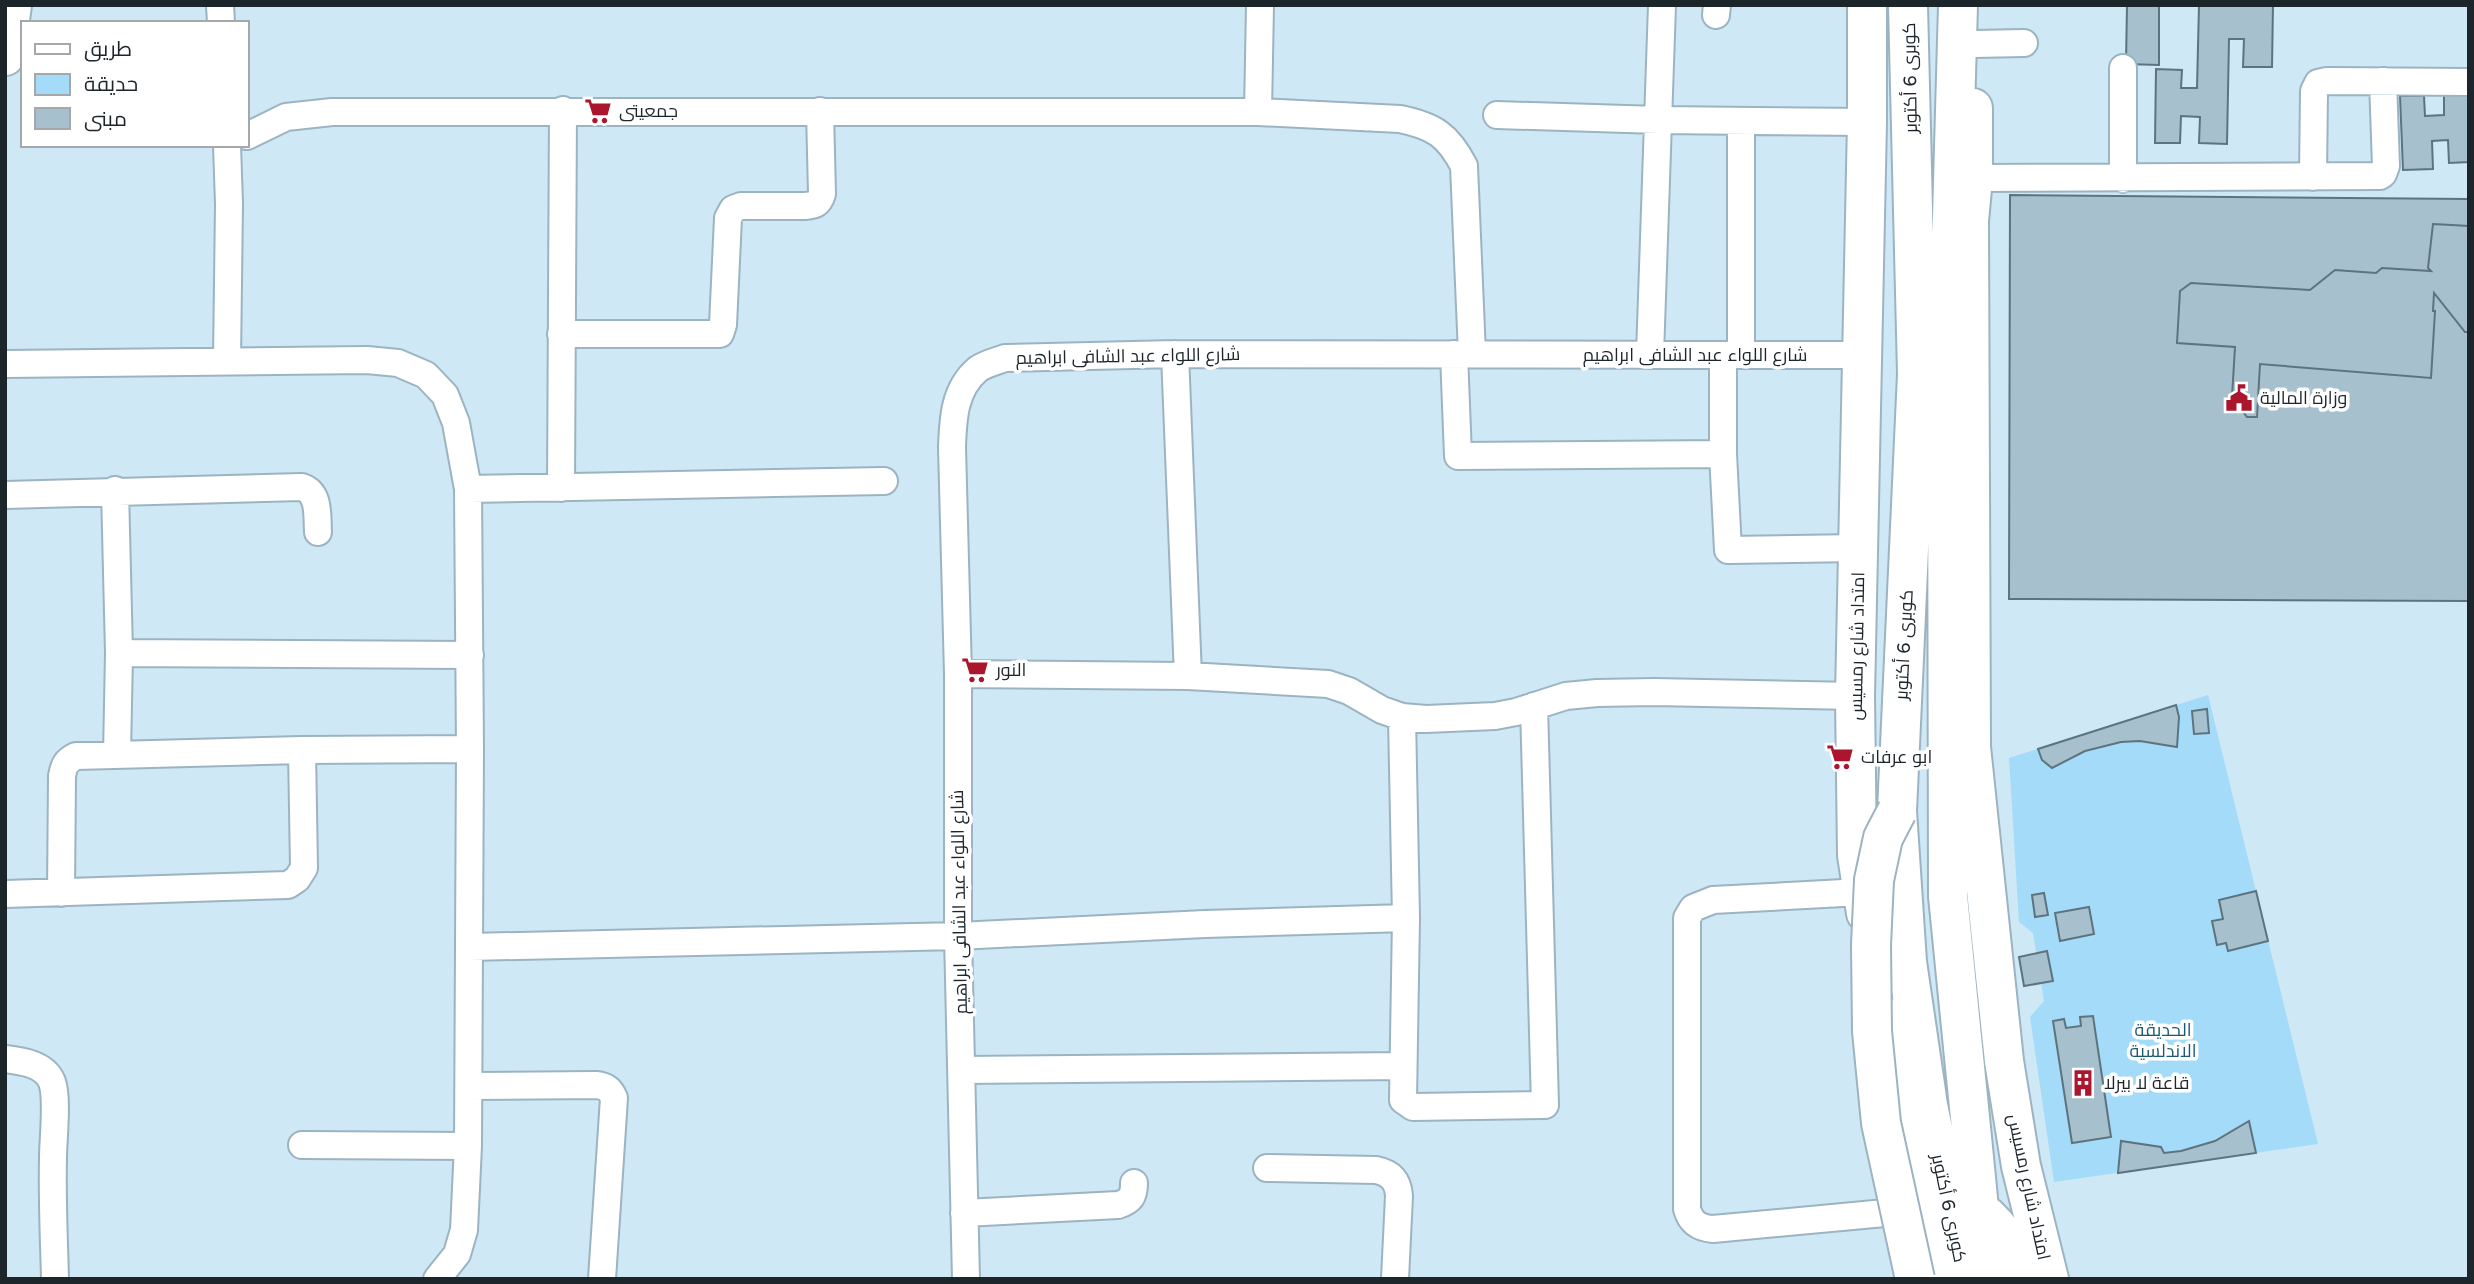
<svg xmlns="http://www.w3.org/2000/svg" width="2474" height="1284" font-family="'Varela Round',Cairo,sans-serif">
	<rect width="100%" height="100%" fill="#cfe8f6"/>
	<path fill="#a3dbf8" d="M2208 695 2318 1144 2054 1182 2030 1017 2044 1001 2033 933 2019 922 2009 758Z"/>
	<path fill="#a7c0cd" stroke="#5d747f" stroke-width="2" d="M2127 5H2159V65L2126 64Z
		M2199 5H2273L2272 67H2243L2244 39H2229L2227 144 2199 143 2200 117 2181 116 2180 143H2155L2156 69 2182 70 2181 88H2197Z
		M2469 90V162L2449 163 2448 140 2432 141 2433 169 2403 170 2400 96H2424L2425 116 2444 115V91Z
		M2010 195 2469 199V601L2009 599Z
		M2433 224 2469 226V332H2465L2434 293 2433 311H2435L2431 378 2260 364 2257 417H2247L2232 397 2235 347 2177 343 2180 291 2191 283 2310 290 2335 270 2376 273 2382 268 2431 271 2428 268Z
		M2176 705 2179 717 2177 747 2140 741 2121 742 2085 751 2052 768 2042 760 2038 749Z
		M2207 709 2209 733 2194 734 2192 711Z
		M2256 891 2268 941 2228 951 2226 943 2217 945 2212 921 2223 919 2219 900Z
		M2044 893 2048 915 2035 917 2032 895Z
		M2089 907 2094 934 2060 941 2055 913Z
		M2047 951 2053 981 2024 986 2019 957Z
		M2093 1016 2111 1137 2072 1143 2053 1021 2064 1019 2066 1028 2081 1026 2080 1017Z
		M2249 1121 2256 1153 2118 1173 2121 1141 2161 1147 2164 1153 2181 1151 2215 1141Z"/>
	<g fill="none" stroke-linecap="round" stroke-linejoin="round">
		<defs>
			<path id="minor" d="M220 5 221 23
				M1716 15 1717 5
				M1974 44 2024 43
				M2123 68V179
				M1258 112 1260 5
				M1497 115 1658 120 1867 122
				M1741 121V355
				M247 136 286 117 332 112H1258L1400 119C1434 126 1448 135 1464 166L1472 354
				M2313 177 2314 91 2318 83 2327 81 2469 82
				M1973 178 2380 176 2383 174 2386 166 2383 81
				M561 334H720L723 325 728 218 733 209 741 206H805C815 205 819 204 822 194L820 111
				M1175 354 1188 676
				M1454 354 1458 456 1723 454
				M1650 355 1662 5
				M1723 355V454L1728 550 1858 548
				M227 361 229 204 227 145
				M5 364 367 360 398 363 426 375 445 395 456 423 468 489 470 749 468 1146 464 1230 457 1254 437 1279
				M561 488 563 110
				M468 489 884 481
				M115 490 119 653 117 755
				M5 495 302 487C320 493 317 516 318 532
				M119 653 470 655
				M958 674 1188 676 1328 684 1349 691 1382 710 1402 717 1426 719 1495 716 1516 712 1566 696 1597 693 1654 692 1855 696
				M1402 717 1406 918 1403 1100 1413 1107 1545 1105 1534 706
				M1862 892 1713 900 1693 908 1687 918V1209C1691 1223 1699 1228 1713 1229L1917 1210
				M61 893 62 776C64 765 66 761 76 756L302 750 470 749
				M5 894 288 885 297 879 304 868 302 750
				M470 947 958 936 1205 924 1406 918
				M5 1059C22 1061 45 1064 52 1082 58 1098 53 1140 53 1158 52 1198 54 1239 55 1279
				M962 1070 1402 1066
				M469 1086 596 1085C606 1086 610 1089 614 1098L602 1279
				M302 1145 468 1146
				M1267 1168 1376 1170C1391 1173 1398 1181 1399 1196L1395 1279
				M964 1213 1118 1205C1131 1201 1134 1196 1134 1183
				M966 1279 958 936V674L952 447C953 419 954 389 978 369 985 364 997 361 1005 358L1175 354 1862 355"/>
			<path id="secondary" d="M5 56 12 5"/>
			<path id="primary" d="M1973 108V178L1969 221 1971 747 2004 1061 2021 1166 2049 1279
				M1866 913 1857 855 1855 696 1867 122V5
				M1885 1017 1922 1210 1939 1279"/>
			<path id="motorway" d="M1908 5 1917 374 1897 811 1907 962 1928 1105 1964 1279
				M1958 5 1947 395 1948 896 1979 1208 1995 1279
				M1987 1216C2006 1234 2018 1254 2026 1279"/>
		</defs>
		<use href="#minor" stroke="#9cb4c1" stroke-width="30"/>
		<use href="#secondary" stroke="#9cb4c1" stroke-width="42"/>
		<use href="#primary" stroke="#9cb4c1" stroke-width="42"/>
		<use href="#motorway" stroke="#9cb4c1" stroke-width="42"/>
		<use href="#minor" stroke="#fff" stroke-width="26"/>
		<use href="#secondary" stroke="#fff" stroke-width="38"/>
		<use href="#primary" stroke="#fff" stroke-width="38"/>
		<use href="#motorway" stroke="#fff" stroke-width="38"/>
		<defs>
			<path id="motorway-bridge" d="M1897 811 1883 838 1874 880 1871 945 1872 1031 1881 1123 1915 1279"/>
		</defs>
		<use href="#motorway-bridge" stroke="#9cb4c1" stroke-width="42" stroke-linecap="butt"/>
		<use href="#motorway-bridge" stroke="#fff" stroke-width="38"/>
	</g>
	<defs>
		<symbol id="supermarket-bare" viewBox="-9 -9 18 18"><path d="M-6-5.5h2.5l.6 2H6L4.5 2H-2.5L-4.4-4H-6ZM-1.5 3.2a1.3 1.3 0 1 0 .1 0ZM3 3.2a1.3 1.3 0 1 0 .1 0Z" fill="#ab162f" stroke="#fff" stroke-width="2.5" paint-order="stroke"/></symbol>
		<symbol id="civic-bare" viewBox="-9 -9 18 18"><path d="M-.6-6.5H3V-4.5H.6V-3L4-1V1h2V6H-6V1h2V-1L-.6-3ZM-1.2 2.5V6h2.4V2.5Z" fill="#ab162f" stroke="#fff" stroke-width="2.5" paint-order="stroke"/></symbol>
		<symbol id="building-bare" viewBox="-9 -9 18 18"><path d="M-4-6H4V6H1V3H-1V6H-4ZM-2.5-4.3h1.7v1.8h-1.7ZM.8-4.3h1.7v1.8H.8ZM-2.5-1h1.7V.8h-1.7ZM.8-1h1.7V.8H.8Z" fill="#ab162f" stroke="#fff" stroke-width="2.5" paint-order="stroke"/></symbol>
	</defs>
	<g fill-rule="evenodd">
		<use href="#supermarket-bare" x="579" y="92" width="38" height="38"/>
		<use href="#civic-bare" x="2220" y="379" width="38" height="38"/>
		<use href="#supermarket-bare" x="956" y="651" width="38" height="38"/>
		<use href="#supermarket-bare" x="1821" y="738" width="38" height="38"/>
		<use href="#building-bare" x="2064" y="1064" width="38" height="38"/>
	</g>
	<g text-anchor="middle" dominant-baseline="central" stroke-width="7" stroke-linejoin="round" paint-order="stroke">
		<g font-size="18" fill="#1c252a" stroke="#fff">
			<text transform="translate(1910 78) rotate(-91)">كوبرى 6 أكتوبر</text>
			<text x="1695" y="355">شارع اللواء عبد الشافى ابراهيم</text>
			<text transform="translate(1128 356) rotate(-1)">شارع اللواء عبد الشافى ابراهيم</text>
			<text transform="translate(1904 645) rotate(-87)">كوبرى 6 أكتوبر</text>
			<text transform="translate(1857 646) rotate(-89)">امتداد شارع رمسيس</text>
			<text transform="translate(959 902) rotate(-91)">شارع اللواء عبد الشافى ابراهيم</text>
			<text transform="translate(2029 1187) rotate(78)">امتداد شارع رمسيس</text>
			<text transform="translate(1949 1208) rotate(78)">كوبرى 6 أكتوبر</text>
		</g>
		<g font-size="18" fill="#1c252a" stroke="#fff" text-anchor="start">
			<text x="619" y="111">جمعيتى</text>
			<text x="2260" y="398">وزارة المالية</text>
			<text x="996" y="670">النور</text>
			<text x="1861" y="757">ابو عرفات</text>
			<text x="2104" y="1083">قاعة لا بيرلا</text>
		</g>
		<g font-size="18" fill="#1b5871" stroke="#fff">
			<text x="2163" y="1030">الحديقة<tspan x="2163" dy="21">الاندلسية</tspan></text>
		</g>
	</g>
	<rect width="2474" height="1284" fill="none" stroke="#1c252a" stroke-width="14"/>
	<rect x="21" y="21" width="228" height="126" fill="#ffffff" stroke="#a4a8aa" stroke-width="2"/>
	<rect x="35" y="44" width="35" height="10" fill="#ffffff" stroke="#a4a8aa" stroke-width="2"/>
	<text x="84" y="56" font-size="21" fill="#1c252a">طريق</text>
	<rect x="35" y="74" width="35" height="21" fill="#a3dbf8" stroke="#a4a8aa" stroke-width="2"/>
	<text x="84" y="91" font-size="21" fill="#1c252a">حديقة</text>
	<rect x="35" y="108" width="35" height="21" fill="#a7c0cd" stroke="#a4a8aa" stroke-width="2"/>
	<text x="84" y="126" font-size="21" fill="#1c252a">مبنى</text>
</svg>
